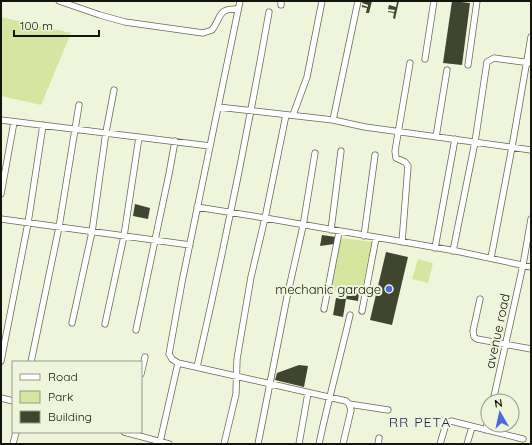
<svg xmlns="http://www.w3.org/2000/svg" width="532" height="445" font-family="Quicksand,sans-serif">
	<rect width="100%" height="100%" fill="#eef5db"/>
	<path fill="#d6e6a1" d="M1 17 71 33 41 105 1 96Z
		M341 238 372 242 361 293 324 289Z
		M418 259 433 263 428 283 412 279Z"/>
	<path fill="#40452f" d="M363 1H372L369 13H366L367 8 362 7V5L368 7V5L362 3Z
		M394 1H399L395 19 393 18 394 13 388 12V11L394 12 395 10 388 9 389 5 396 7 397 2Z
		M452 1 470 3 462 65 443 63Z
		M135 204 150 208 148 219 133 216Z
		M322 235 336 237 334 244 320 246Z
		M386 252 408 257 392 325 370 320Z
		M348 291 359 293 358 301 346 299 343 317 333 315 336 298 346 299Z
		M299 365 308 366 304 387 275 380 277 373Z"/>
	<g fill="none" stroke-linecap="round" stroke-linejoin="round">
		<defs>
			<path id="minor" d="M59 1 100 15 125 22 203 33 212 30C222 17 217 8 238 9
				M240 1 182 282 169 354 172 359 178 363 346 401 349 404 351 410 343 444
				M281 5V1
				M425 59 434 1
				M468 65 477 1
				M218 107 333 120 365 127 531 150
				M293 115 307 77 322 1
				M1 120 210 146
				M333 120 358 1
				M436 137 447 70
				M1 194 14 122
				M197 207 265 218 286 115
				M1 219 190 245
				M331 230 341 151
				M364 236 375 155
				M402 242 408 166 405 162 396 158 395 151 410 63
				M435 248 455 139
				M453 251 475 142 487 62 494 58 531 63
				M491 258 512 147 531 37
				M480 299 473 331 474 337 477 339 531 349
				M324 309 339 232
				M362 311 376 238
				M72 323 92 232 106 132 114 90
				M105 324 124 236 139 137
				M136 330 169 174 175 141
				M1 361 28 223 43 125
				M31 362 59 227 79 105
				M197 367C224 249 248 131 269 12
				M141 374 145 357
				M1 398 13 401
				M493 401 523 265 531 219
				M349 404 388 410
				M486 430 488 420
				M124 432 169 444
				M160 442 178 363
				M13 444 16 432
				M224 444 236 394 237 359 251 277 265 218 456 251 531 267
				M258 444 287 297 303 226 315 153
				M299 444 308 393
				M319 444C328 401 340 358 350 315
				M378 444 379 438
				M440 444 446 424 451 421 523 439
				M467 444 472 427"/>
		</defs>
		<use href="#minor" stroke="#646a53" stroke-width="7"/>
		<use href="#minor" stroke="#fff" stroke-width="5.5"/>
	</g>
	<circle fill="#4c69dd" stroke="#eef5db" stroke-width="1.5" cx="389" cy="289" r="4"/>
	<g text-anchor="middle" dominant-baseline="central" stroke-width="4" stroke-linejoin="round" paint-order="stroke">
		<g font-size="13" fill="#13150c" stroke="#eef5db" text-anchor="end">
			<text x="381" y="289">mechanic garage</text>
		</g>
		<g font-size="13" fill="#13150c" stroke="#eef5db">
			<text transform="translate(497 331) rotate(-78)">avenue road</text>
		</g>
		<g font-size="14" letter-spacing="1" fill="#19265e" stroke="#eef5db">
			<text x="420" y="422">RR PETA</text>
		</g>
	</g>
	<rect width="532" height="445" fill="none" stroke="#13150c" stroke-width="4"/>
	<rect x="12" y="361" width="130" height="72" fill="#eef5db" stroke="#969b88"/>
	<rect x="20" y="374" width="20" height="6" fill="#ffffff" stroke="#969b88"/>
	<text x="48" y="381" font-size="12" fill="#13150c">Road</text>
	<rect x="20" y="391" width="20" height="12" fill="#d6e6a1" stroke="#969b88"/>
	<text x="48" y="401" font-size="12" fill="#13150c">Park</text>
	<rect x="20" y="411" width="20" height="12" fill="#40452f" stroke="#969b88"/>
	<text x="48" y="421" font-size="12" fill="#13150c">Building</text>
	<g transform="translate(500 413) rotate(351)"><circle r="19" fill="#eef5db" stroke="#969b88"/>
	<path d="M0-3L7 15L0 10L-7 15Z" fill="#4c69dd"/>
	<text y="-6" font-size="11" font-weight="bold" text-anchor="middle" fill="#13150c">N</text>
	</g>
	<path d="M14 30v6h85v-6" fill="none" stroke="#13150c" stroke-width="2"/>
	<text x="20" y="30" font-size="12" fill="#13150c" stroke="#eef5db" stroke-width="3" paint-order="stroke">100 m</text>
</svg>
